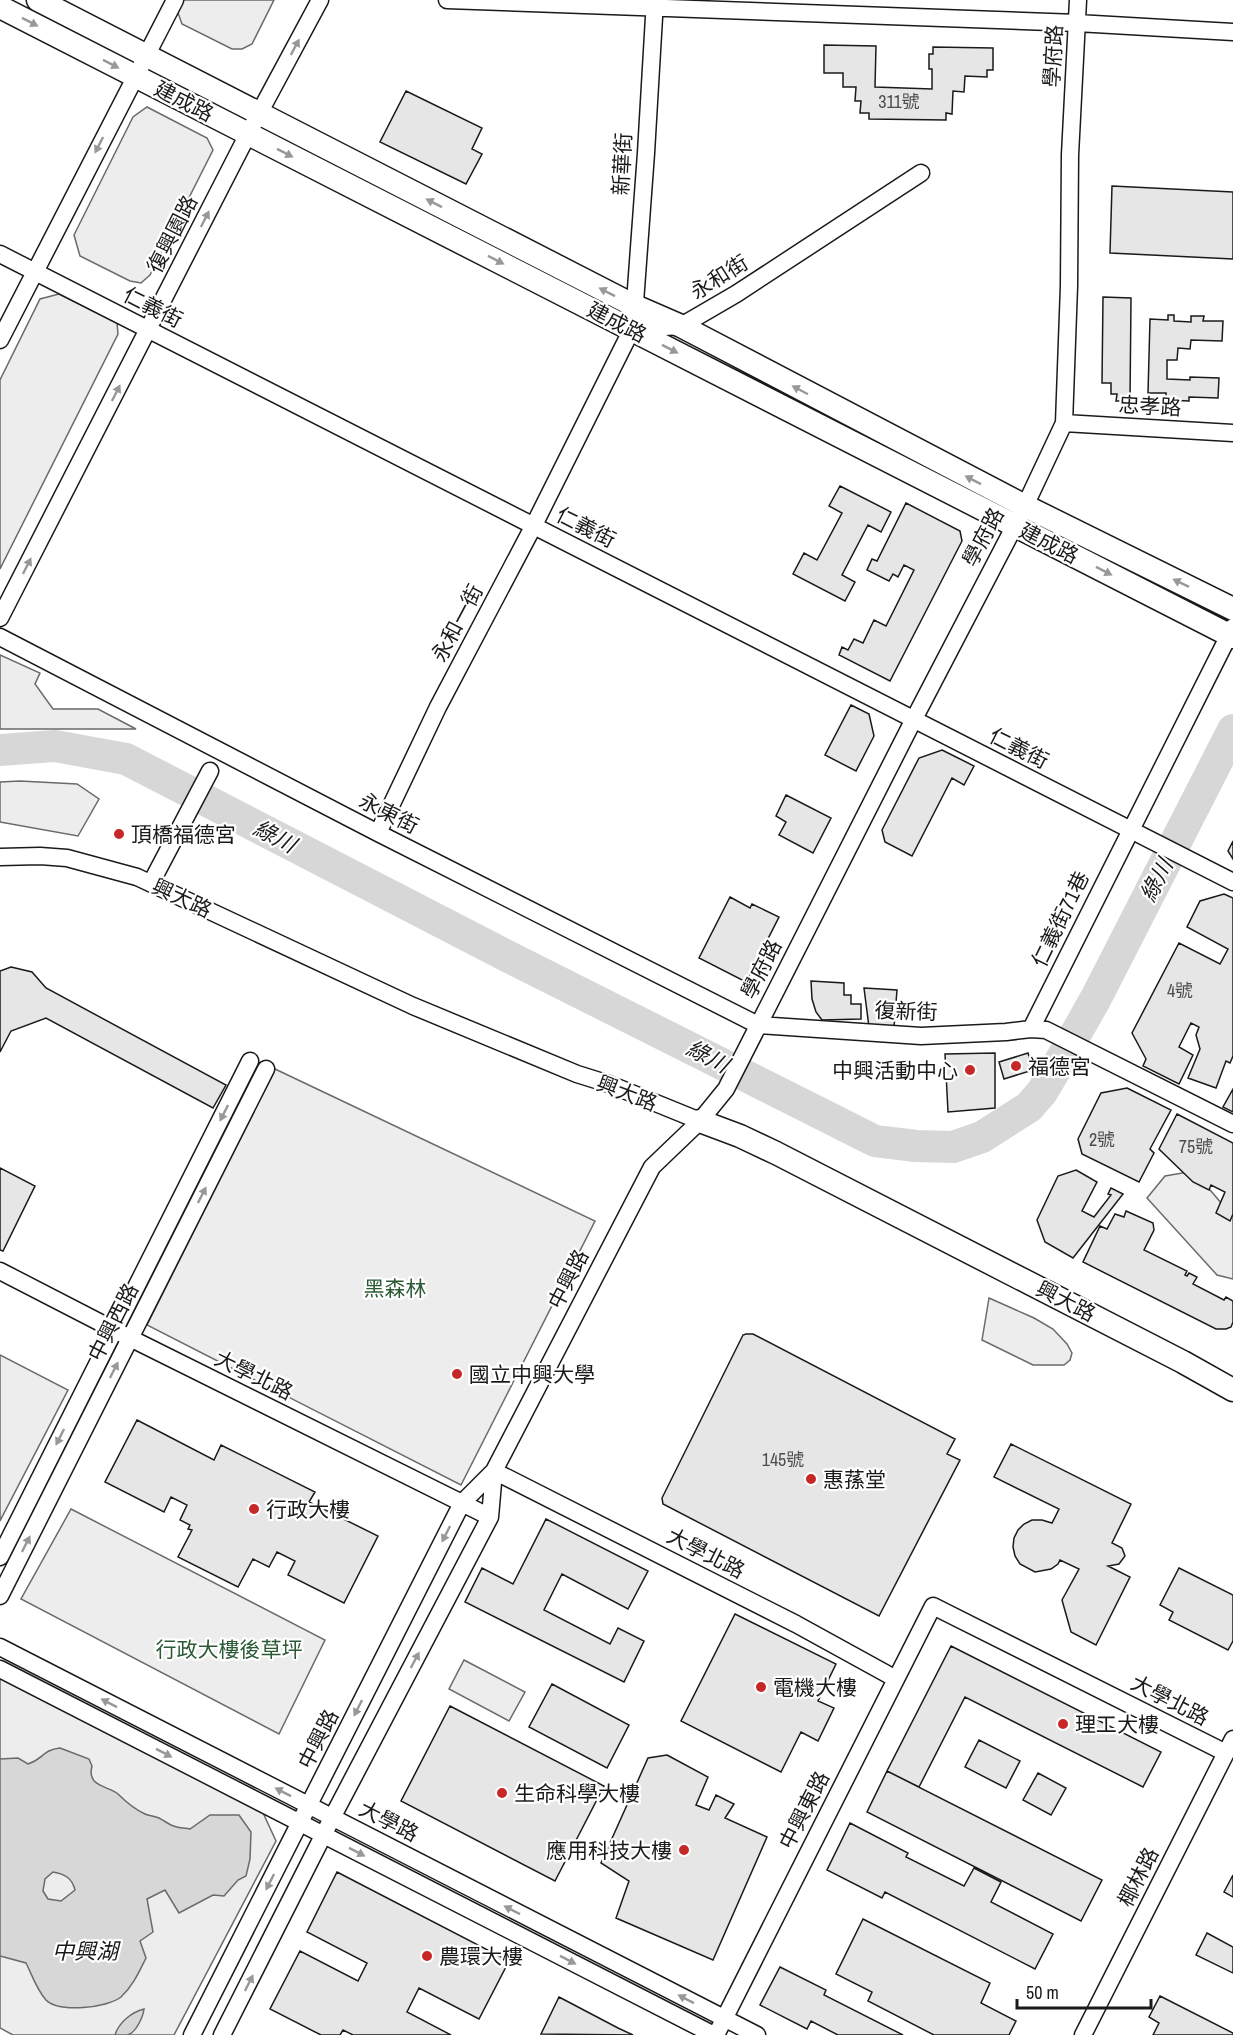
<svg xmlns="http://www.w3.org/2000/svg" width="1233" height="2035" font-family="'Archivo Narrow','Noto Sans TC',sans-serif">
	<rect width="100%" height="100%" fill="#fff"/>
	<path fill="#ededed" stroke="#6a6a6a" stroke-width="1.5" d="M180 0H274L252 44 242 49H232L182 24 178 13Z
		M147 107 207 138 213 150 150 275 141 283 130 281 80 256 74 235 133 117Z
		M59 294 117 323 118 334 0 569V380L40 299Z
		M0 655 40 673 35 684 53 709H98L136 729H0Z
		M20 781 77 784 99 799 78 836 0 822V782Z
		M275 1069 595 1221 461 1485 147 1325Z
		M1194 1171 1233 1217V1279L1217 1275 1147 1198 1165 1176Z
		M989 1298 1034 1318 1053 1329 1067 1344 1072 1353 1070 1360 1064 1365H1033L982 1340Z
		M0 1355 68 1390 0 1521Z
		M71 1509 325 1640 279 1734 21 1599Z
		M464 1660 525 1692 509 1721 449 1689Z
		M0 1671 258 1802 276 1841 174 2035H13L0 2028Z"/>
	<path fill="#d7d7d7" stroke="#6a6a6a" stroke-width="1.5" fill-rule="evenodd" d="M60 1748 89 1759 92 1766C86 1787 109 1786 118 1794 126 1802 134 1809 145 1814 149 1816 154 1816 159 1818 163 1820 167 1823 171 1825 177 1828 184 1828 190 1829L210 1815H239L251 1832 250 1859 246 1876 238 1880 224 1896 213 1895 179 1913 165 1890 147 1899 153 1932 140 1941 146 1958C139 1972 133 1986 121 1997 107 2008 59 2013 46 2000 37 1990 32 1975 26 1963L0 1956V1759L18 1758 28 1764C44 1759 42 1750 60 1748ZM53 1872C65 1874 72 1878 75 1890L61 1901 48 1899 43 1891 45 1879Z
		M144 2009C143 2017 136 2033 127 2035 123 2035 119 2035 115 2035 119 2022 132 2012 144 2009Z"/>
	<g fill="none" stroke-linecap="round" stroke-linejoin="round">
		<path stroke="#d7d7d7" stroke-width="32" d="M0 750 55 746 126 759 507 956 875 1141 916 1146 953 1147 982 1137 1029 1107 1042 1092 1058 1065 1096 998 1233 730"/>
	</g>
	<path fill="#e6e6e6" stroke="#1a1a1a" stroke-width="1.5" d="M824 45 876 46 875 87 932 89V69H929V54H933V47L993 48V70H987V77L965 76 964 92 953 91 952 114 946 113V120L869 119V113H860L861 101H855L856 87H843V73H824Z
		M406 91 482 128 472 149 482 154 466 184 380 142Z
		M1112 186 1233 192V259L1110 253Z
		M1103 297 1131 298 1130 401H1116L1117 394H1111V383H1102Z
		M1168 315H1174V321L1191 322V316H1204L1203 321H1223L1222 341 1191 340 1190 349 1178 348 1177 360H1167V379L1190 380V377L1219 378 1218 398 1189 397V401L1166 400V393H1148L1150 319 1168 320Z
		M840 486 891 512 881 532 868 525 842 575 855 582 845 601 793 574 804 553 817 560 842 513 829 506Z
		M906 503 960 531 962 541 890 681 839 655 842 647 848 650 854 639 863 643 874 620 886 626 914 570 904 565 898 577 893 574 889 581 867 570 872 559 877 561Z
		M851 705 869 714 874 736 856 771 825 755Z
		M942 750 974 766 964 785 952 778 912 856 885 842 882 830 919 758Z
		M786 795 831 818 813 853 779 835 786 822 776 816Z
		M1233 841V859L1228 851Z
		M1224 894 1233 898V1056L1230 1063 1226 1061 1216 1088 1188 1078 1200 1049 1196 1035 1199 1027 1191 1023 1179 1047 1193 1055 1179 1084 1143 1066 1146 1059 1132 1033 1179 943 1220 964 1228 949 1187 927 1200 901Z
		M730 897 750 908 752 904 779 917 746 982 699 958Z
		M11 967 32 972 46 988 226 1085 213 1108 46 1018 11 1031 0 1052V971Z
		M811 981 844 983V995H851V1004H861V1019L822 1020 816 1012 812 999Z
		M864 988 897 990 894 1027H869Z
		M995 1053V1108L948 1112 945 1054Z
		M1028 1053 1033 1070 1004 1079 999 1062Z
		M1127 1088 1171 1110 1150 1149 1154 1153 1139 1182 1082 1154 1078 1139 1101 1093Z
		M1233 1089V1112L1223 1107Z
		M1177 1114 1233 1143V1214L1230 1221 1216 1213 1225 1192 1211 1185 1209 1190 1193 1182 1159 1149Z
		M0 1168 35 1186 3 1251 0 1250Z
		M1076 1170 1097 1182 1082 1211 1094 1217 1111 1195 1108 1194 1111 1188 1123 1194 1073 1258 1045 1242 1037 1220 1058 1176Z
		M1126 1211 1153 1223 1154 1230 1144 1250 1187 1271 1185 1275 1187 1276 1189 1273 1197 1277 1193 1284 1224 1300 1226 1297 1233 1301V1322L1231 1327 1226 1329H1216L1083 1262 1100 1226 1107 1229 1115 1214 1124 1217Z
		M746 1334H753L955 1439 947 1454 960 1460 879 1616 663 1504 662 1498 743 1335Z
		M137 1420 214 1460 221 1445 315 1492 309 1502 378 1536 344 1603 288 1575 295 1561 277 1552 269 1567 253 1559 238 1587 178 1557 192 1530 188 1529 190 1525 180 1520 187 1505 171 1497 164 1512 105 1482Z
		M1011 1444 1131 1504 1112 1543 1122 1548 1125 1556 1119 1564 1108 1566 1130 1577 1096 1645 1071 1632 1062 1600 1079 1569 1060 1560 1058 1564 1051 1569 1035 1572 1020 1564 1015 1556 1013 1547 1014 1538 1018 1530 1024 1524 1032 1520H1042L1052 1523 1059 1509 994 1477Z
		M546 1519 648 1571 628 1609 562 1574 544 1610 610 1644 618 1628 644 1641 624 1682 465 1602 482 1568 513 1584Z
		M1179 1568 1233 1595V1641L1228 1650 1169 1620 1173 1612 1160 1605Z
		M735 1614 836 1664 818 1701 834 1708 818 1741 801 1732 781 1772 681 1721Z
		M951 1646 1161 1752 1143 1787 965 1697 919 1787 887 1771Z
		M552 1684 629 1725 607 1768 529 1727Z
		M450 1706 604 1786 555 1881 401 1801Z
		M979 1740 1020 1761 1006 1788 965 1767Z
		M667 1755 708 1777 696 1805 709 1810 716 1795 734 1804 725 1818 767 1837 713 1960 616 1918 629 1881 601 1863 648 1758Z
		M887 1771 1102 1880 1081 1921 867 1812Z
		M1038 1773 1066 1788 1051 1815 1023 1800Z
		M850 1823 908 1853 906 1857 964 1886 974 1868 1001 1882 991 1902 1053 1934 1035 1969 885 1892 882 1898 827 1870Z
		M337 1872 509 1961 479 2019 419 1988 407 2012 451 2035H353L343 2030 340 2035H321L270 2009 300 1951 358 1981 367 1963 307 1932Z
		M1233 1875V1897L1224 1892Z
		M863 1919 990 1983 981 2003 1016 2021 1009 2035H934L868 2001 872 1992 836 1974Z
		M1207 1933 1233 1947V1973L1196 1955Z
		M780 1967 826 1990 824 1995 903 2035H838L811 2021 807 2029 760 2005Z
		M1160 1996 1233 2033V2035H1153L1159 2023 1149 2017Z
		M559 1997 618 2028 633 2035 541 2034Z"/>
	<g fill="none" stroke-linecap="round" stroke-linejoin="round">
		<defs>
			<path id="street" d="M447 0 1077 23 1233 32
				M0 254 1233 882
				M634 316 646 153 655 0
				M0 340 175 0
				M1064 423 1233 433
				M0 618 248 134 320 0
				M0 637 378 833 758 1025 921 1036 1006 1032 1031 1029 1046 1030 1233 1124
				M378 833 438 707 534 525 632 329 681 326 736 294 921 173
				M0 857 40 856 67 858 137 877 413 1006 577 1074 609 1084 700 1121
				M151 883 210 771
				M1031 1029 1233 627
				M0 1271 130 1338 490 1517
				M494 1471 796 1624 896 1679
				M0 1557 250 1061
				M0 1596 266 1069
				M0 1647 757 2035
				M0 1669 714 2035
				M192 2035 462 1503 494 1471 652 1167 700 1121 726 1089 914 719 1025 506 1064 423 1069 286 1070 155 1078 0
				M222 2035 332 1818 490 1517 494 1471
				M716 2035 933 1606 1226 1753
				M1083 2035 1233 1739"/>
			<path id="secondary" d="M38 0 635 306 681 326 1025 506 1233 609
				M0 7 1233 637
				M700 1121 740 1136 776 1153 1183 1362 1233 1390"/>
		</defs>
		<use href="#street" stroke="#1a1a1a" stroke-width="19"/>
		<use href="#secondary" stroke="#1a1a1a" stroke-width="25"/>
		<use href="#street" stroke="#fff" stroke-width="16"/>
		<use href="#secondary" stroke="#fff" stroke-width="22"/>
	</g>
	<defs><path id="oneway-solid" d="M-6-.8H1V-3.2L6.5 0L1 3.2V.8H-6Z" transform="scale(1.5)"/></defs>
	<g fill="#989898">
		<use href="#oneway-solid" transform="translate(30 22) rotate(27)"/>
		<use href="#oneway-solid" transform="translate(295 47) rotate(-62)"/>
		<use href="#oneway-solid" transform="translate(111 64) rotate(27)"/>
		<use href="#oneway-solid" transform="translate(99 145) rotate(117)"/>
		<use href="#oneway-solid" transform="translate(285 153) rotate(27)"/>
		<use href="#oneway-solid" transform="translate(434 203) rotate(-153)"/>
		<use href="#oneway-solid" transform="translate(205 219) rotate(-63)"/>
		<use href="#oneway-solid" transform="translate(496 260) rotate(27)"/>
		<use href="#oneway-solid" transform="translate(607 292) rotate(-153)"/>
		<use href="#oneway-solid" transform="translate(670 349) rotate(27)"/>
		<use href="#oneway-solid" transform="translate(800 390) rotate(-152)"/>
		<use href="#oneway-solid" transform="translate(116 393) rotate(-63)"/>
		<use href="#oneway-solid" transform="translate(973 480) rotate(-153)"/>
		<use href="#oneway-solid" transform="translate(27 566) rotate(-63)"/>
		<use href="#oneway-solid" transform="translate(1104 571) rotate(27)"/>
		<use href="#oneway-solid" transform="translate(1181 583) rotate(-154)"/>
		<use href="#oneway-solid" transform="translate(224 1113) rotate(117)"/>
		<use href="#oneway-solid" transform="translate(202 1195) rotate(-63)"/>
		<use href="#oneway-solid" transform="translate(114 1370) rotate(-63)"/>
		<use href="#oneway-solid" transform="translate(60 1437) rotate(117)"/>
		<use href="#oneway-solid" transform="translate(446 1534) rotate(117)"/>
		<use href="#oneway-solid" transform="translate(26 1544) rotate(-63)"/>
		<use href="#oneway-solid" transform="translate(415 1660) rotate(-62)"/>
		<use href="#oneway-solid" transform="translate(109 1703) rotate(-153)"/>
		<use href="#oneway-solid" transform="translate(358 1708) rotate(117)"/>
		<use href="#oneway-solid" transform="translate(164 1753) rotate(27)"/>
		<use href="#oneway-solid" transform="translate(283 1792) rotate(-153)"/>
		<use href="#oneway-solid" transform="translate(357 1852) rotate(27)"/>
		<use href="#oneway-solid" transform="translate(270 1882) rotate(117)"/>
		<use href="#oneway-solid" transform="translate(512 1910) rotate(-153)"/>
		<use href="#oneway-solid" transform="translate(568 1960) rotate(27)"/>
		<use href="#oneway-solid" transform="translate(249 1983) rotate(-63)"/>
		<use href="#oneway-solid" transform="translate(686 1999) rotate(-153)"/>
	</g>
	<g fill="#c62828" stroke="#fff" stroke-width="2">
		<circle cx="119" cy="834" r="6"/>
		<circle cx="1016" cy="1066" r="6"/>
		<circle cx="970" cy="1070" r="6"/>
		<circle cx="457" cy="1374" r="6"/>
		<circle cx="811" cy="1479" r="6"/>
		<circle cx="254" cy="1509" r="6"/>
		<circle cx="761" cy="1687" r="6"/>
		<circle cx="1063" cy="1724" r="6"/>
		<circle cx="502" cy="1793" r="6"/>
		<circle cx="684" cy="1850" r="6"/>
		<circle cx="427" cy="1956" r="6"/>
	</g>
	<g text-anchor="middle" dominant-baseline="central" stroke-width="4.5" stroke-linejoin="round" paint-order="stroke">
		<g font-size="18" fill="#4d4d4d">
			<text x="899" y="101">311號</text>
			<text x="1180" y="990">4號</text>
			<text x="1102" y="1139">2號</text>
			<text x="1196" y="1146">75號</text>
			<text x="783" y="1459">145號</text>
		</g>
		<g font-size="21" fill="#1a1a1a" stroke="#fff">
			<text transform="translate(1053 56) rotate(-87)">學府路</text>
			<text transform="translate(184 101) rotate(27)">建成路</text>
			<text transform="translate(622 164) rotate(-87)">新華街</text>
			<text transform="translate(172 234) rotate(-63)">復興園路</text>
			<text transform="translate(719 277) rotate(-32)">永和街</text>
			<text transform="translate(153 307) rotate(27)">仁義街</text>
			<text transform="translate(617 322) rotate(27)">建成路</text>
			<text transform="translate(1150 406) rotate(3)">忠孝路</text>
			<text transform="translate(586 527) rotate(27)">仁義街</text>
			<text transform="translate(983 537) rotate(-62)">學府路</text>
			<text transform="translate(1049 543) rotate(27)">建成路</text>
			<text transform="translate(457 623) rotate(-62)">永和一街</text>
			<text transform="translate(1019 748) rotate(27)">仁義街</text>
			<text transform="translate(389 813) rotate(27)">永東街</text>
			<text transform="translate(182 898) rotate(25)">興大路</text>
			<text transform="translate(1060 919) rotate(-64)">仁義街71巷</text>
			<text transform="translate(761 969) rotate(-63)">學府路</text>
			<text transform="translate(906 1011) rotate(2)">復新街</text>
			<text transform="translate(627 1093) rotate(21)">興大路</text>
			<text transform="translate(568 1279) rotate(-63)">中興路</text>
			<text transform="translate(1066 1301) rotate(27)">興大路</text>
			<text transform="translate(113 1322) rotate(-63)">中興西路</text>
			<text transform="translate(254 1375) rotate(26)">大學北路</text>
			<text transform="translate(706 1553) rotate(27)">大學北路</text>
			<text transform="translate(1170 1700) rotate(27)">大學北路</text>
			<text transform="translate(318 1739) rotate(-63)">中興路</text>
			<text transform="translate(804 1810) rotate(-63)">中興東路</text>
			<text transform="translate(389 1821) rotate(27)">大學路</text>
			<text transform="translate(1138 1877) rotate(-63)">椰林路</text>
		</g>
		<g font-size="21" fill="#1a1a1a" stroke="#fff" text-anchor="start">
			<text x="131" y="834">頂橋福德宮</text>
			<text x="1028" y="1066">福德宮</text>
			<text x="958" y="1070" text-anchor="end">中興活動中心</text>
			<text x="469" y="1374">國立中興大學</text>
			<text x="823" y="1479">惠蓀堂</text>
			<text x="266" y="1509">行政大樓</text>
			<text x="773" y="1687">電機大樓</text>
			<text x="1075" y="1724">理工大樓</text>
			<text x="514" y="1793">生命科學大樓</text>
			<text x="672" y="1850" text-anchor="end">應用科技大樓</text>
			<text x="439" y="1956">農環大樓</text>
		</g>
		<g font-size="21" fill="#2b5a34" stroke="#fff">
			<text x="395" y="1288">黑森林</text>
			<text x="229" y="1649">行政大樓後草坪</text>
		</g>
		<g font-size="22" font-style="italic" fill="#1a1a1a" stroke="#fff">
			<text transform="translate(275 836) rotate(27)">綠川</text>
			<text transform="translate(1156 880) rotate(-63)">綠川</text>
			<text transform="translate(708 1056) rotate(27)">綠川</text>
			<text x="85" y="1951">中興湖</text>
		</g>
	</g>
	<path d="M1017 1999v9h134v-9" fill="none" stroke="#1a1a1a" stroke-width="3"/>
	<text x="1026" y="1999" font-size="18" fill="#1a1a1a" stroke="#ffffff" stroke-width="4.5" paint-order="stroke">50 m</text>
</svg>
